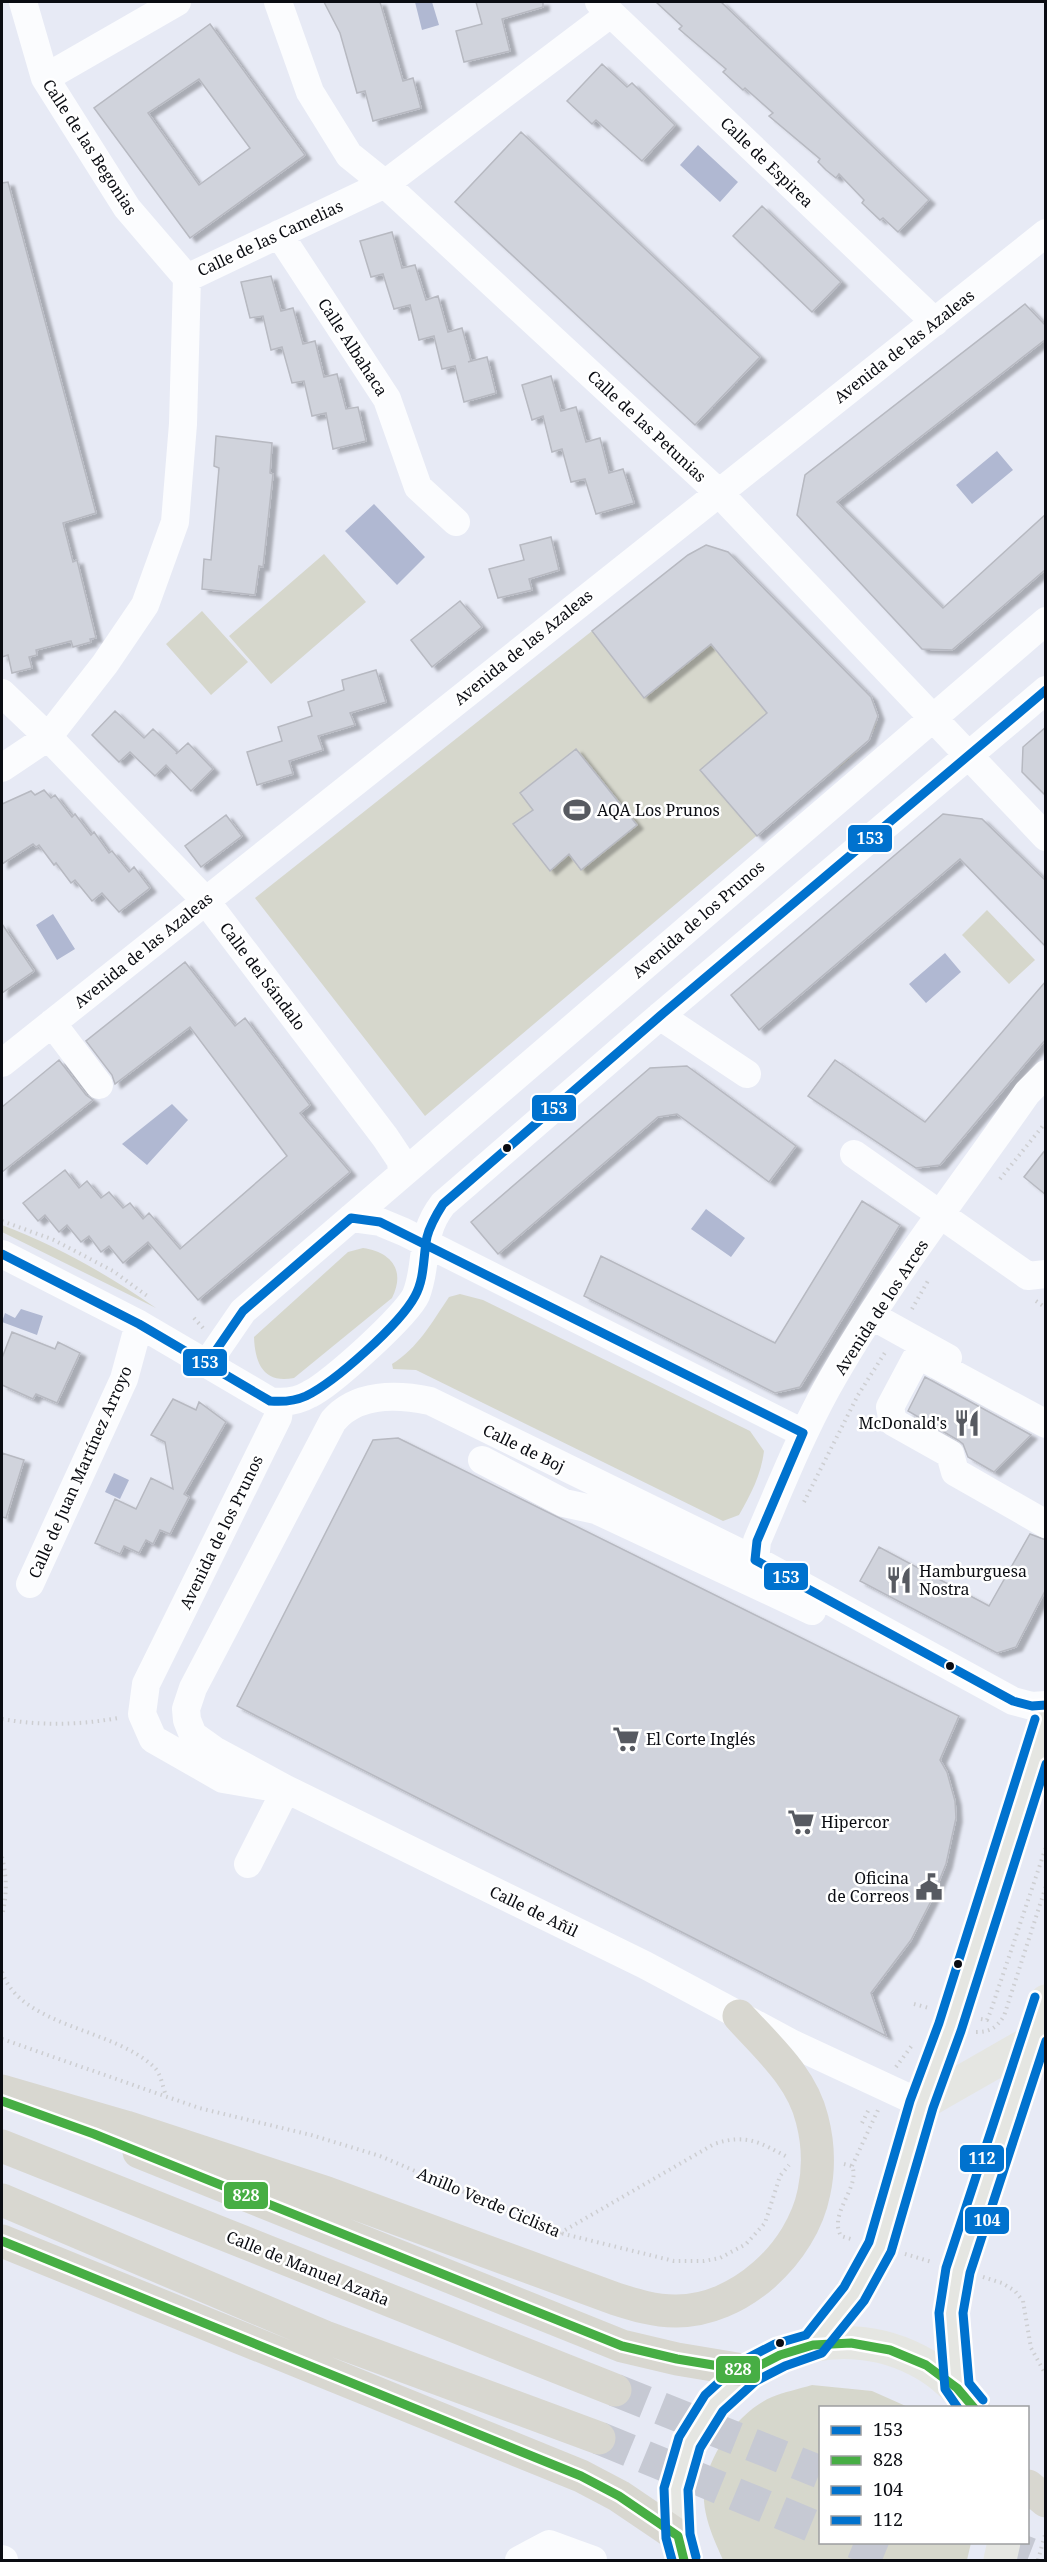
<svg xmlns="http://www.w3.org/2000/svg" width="1047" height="2562" font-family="'Noto Serif',serif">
	<defs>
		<filter id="shadow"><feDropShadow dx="6" dy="4" stdDeviation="1.5" flood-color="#0004"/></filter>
	</defs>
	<rect width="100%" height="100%" fill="#e7eaf5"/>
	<path fill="#d6d7cc" d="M706 545 871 697C873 702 876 709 877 715 880 740 836 769 818 784L425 1116 255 898 688 555Z
		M324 554 366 602 271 684 229 636Z
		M202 611 248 662 211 695 166 644Z
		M987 910 1035 960 1009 984 962 935Z
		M2 1225C57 1246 107 1274 156 1308L2 1232Z
		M363 1248C391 1252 406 1270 392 1298L294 1378C264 1384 255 1364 254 1337L348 1252Z
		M460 1294 483 1300 750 1431 764 1451C761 1475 751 1494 739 1515L723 1521 416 1370 393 1369 392 1364C418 1348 432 1322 449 1297Z
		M812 2385 872 2391 908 2407 820 2408V2542L971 2543 967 2560H723C714 2540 702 2514 704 2490 708 2454 739 2411 772 2397 784 2392 799 2389 812 2385Z"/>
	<path fill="#b0b8d2" d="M415 2H432L439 25 422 30Z
		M698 145 738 182 720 202 680 165Z
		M997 451 1013 470 972 504 956 485Z
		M374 504 425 557 397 585 345 531Z
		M53 914 75 949 57 960 36 925Z
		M945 953 961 972 926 1003 909 984Z
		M172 1104 188 1120 147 1165 122 1144Z
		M706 1209 745 1238 731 1257 691 1229Z
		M21 1309 43 1316 37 1335 2 1322 5 1313 15 1318Z
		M114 1473 129 1480 120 1499 105 1492Z"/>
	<path fill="#d0d3dc" stroke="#b7b9c1" stroke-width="1.5" fill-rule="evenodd" filter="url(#shadow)" d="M324 2H380L403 81 413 78 421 108 373 121 365 91 357 93 340 33Z
		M476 2H543V7L502 19 510 51 464 62 456 31 482 24Z
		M656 2H721L929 200 898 232 883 218 880 220 862 203 864 200 839 174 836 178 826 170 818 162 820 159 769 116 773 113 745 88 743 90 723 72 726 69 679 29 682 26Z
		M210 24 305 155 190 238 94 108ZM199 79 250 148 199 185 148 113Z
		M602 64 627 87 632 83 675 125 642 161 596 120 592 124 567 101Z
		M521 132 760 357 695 425 455 202Z
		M8 182 96 513 63 523 73 562 77 560 96 638 90 639 91 642 73 647 71 641 36 650 37 655 29 657 32 668 12 673 8 655 2 657V183Z
		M762 206 841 282 812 312 733 236Z
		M392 232 402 268 415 265 426 300 438 296 448 332 462 328 471 361 468 362 487 357 496 393 464 402 455 366 442 369 434 336 419 340 410 305 394 309 383 274 371 277 360 241Z
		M271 276 281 311 293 308 303 344 315 341 324 377 337 374 346 409 358 407 366 441 333 449 326 413 312 416 304 381 292 383 282 347 271 350 263 316 250 318 241 282Z
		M1025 304 1046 326V339L837 502 943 608 1046 514V569L952 650 922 649 797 515 805 475Z
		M551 376 561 411 576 407 586 442 600 438 609 473 623 469 634 503 596 514 585 479 571 482 562 449 552 452 543 416 532 420 522 385Z
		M216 436 272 443 270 473 273 474 263 567 259 566 255 595 202 589 204 559 211 560 219 468 214 466Z
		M551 537 559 570 529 579 532 590 498 598 489 569 524 560 520 545Z
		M706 545 728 552 871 697 878 716 869 740 757 836 700 770 767 713 711 644 644 698 592 631 688 555Z
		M460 601 482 627 432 667 411 640Z
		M376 670 386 702 350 713 355 725 318 736 323 750 289 761 293 774 257 785 247 752 282 741 278 727 312 716 308 702 344 690 342 680Z
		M115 711 144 738 153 729 177 752 176 754 188 743 213 769 191 791 166 765 155 776 130 752 119 762 92 735Z
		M1046 727V796L1022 772 1023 747Z
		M576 749 637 825 581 870 569 854 550 871 513 824 533 810 520 793Z
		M44 790 51 798 55 795 72 817 75 814 91 835 94 832 109 853 112 851 129 872 134 867 150 888 119 912 102 893 92 901 75 880 71 883 56 863 54 865 39 845 36 847 33 844 2 864V804L31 791 35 795Z
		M943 814 982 819 1046 881V947L960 859 759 1030 731 995Z
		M226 815 242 836 201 867 185 846Z
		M2 924 34 971 2 993Z
		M185 962 235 1026 245 1018 310 1105 300 1113 350 1172 198 1300 148 1242 123 1263 109 1246 101 1252 89 1236 81 1242 67 1225 59 1232 45 1215 38 1221 23 1203 65 1170 79 1188 87 1181 101 1198 109 1192 123 1208 130 1203 143 1219 149 1213 180 1249 287 1156 190 1027 115 1084 112 1075 86 1041Z
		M1046 981V1039L940 1165 916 1168 808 1096 835 1060 925 1122Z
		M59 1060 86 1095 93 1100 2 1172V1107Z
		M687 1066 796 1146 769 1182 677 1114 658 1117 498 1254 471 1222 650 1068Z
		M1046 1149V1195L1024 1177Z
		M862 1201 900 1225 800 1387 775 1393 584 1296 601 1256 775 1343Z
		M12 1332 55 1349 58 1342 80 1353 57 1403 36 1394 33 1399 2 1385V1358Z
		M925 1377 1031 1435 994 1472 968 1457 963 1444 958 1440 908 1411Z
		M173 1399 196 1410 199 1402 226 1422 184 1494 189 1497 170 1534 160 1530 153 1544 146 1540 139 1553 124 1546 120 1554 95 1543 115 1499 136 1509 151 1478 173 1489 165 1442 151 1435Z
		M398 1438 959 1716 940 1760 947 1772 955 1801 956 1818 946 1864 931 1901 911 1940 871 1993 886 2036 237 1706 373 1440Z
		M2 1453 24 1460 6 1518 2 1517Z
		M1030 1534 1046 1540V1589L1016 1647 997 1653 860 1581 879 1547 989 1606Z"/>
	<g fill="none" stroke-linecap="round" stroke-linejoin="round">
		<path stroke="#c6c9d3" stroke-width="33" stroke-dasharray="33 16" stroke-linecap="butt" d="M615 2390 820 2472
			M599 2438 820 2529
			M854 2542 898 2560
			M999 2542 1045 2560"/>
		<path stroke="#cdced1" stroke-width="4" stroke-dasharray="1.5 4.5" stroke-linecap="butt" d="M1000 1179 1046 1122
			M2 1221 54 1240 113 1271 150 1298
			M1036 1301 1046 1308
			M912 1309 929 1279
			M194 1318 203 1328
			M804 1502 858 1395 886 1351
			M2 1719C41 1726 79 1725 118 1718
			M2 1857C7 1877 7 1895 2 1916
			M2 1972C21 2027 113 2028 154 2067 161 2073 163 2088 166 2096
			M914 2004 929 2008
			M981 2019 987 2020 990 2013 1046 1847
			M976 2032C990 2032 996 2028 1004 2016L1046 1886
			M2 2039 199 2108 311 2135 380 2156 560 2233 674 2261H704L720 2258 746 2244 765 2223 780 2176 789 2165
			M896 2067 913 2044
			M862 2123 869 2109
			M844 2164 852 2166C861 2187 828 2213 841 2236L854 2240
			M852 2166 878 2110
			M560 2233 714 2144C747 2133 761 2143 789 2158
			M905 2254 932 2262
			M983 2277 1002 2283 1015 2291 1023 2301 1031 2348 1046 2375
			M1038 2560 1046 2531"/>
		<path stroke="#fbfcfe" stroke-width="28" d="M23 2 45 78 127 208 187 278
			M278 2 310 92 349 155 385 184 718 492 1046 837
			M599 2 935 322
			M45 78 177 2
			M279 234 387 399 418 487 456 522
			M2 693 48 737 205 900 385 1137 401 1161 402 1173
			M2 768 48 737 105 664 145 605 175 522 183 424 187 278 385 184 610 14
			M660 1016 747 1074
			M52 1023 99 1085
			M2 1063 1046 233
			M854 1154 1028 1276 1046 1274
			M351 1218 380 1222 404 1232 803 1433
			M2 1254 139 1324 270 1401C283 1403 298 1401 310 1394 331 1384 407 1315 416 1295 429 1262 418 1236 443 1204L660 1016 1046 690
			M872 1316 948 1358
			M208 1362 243 1311 1046 621
			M1046 1424 924 1358 915 1360 890 1407 893 1422 950 1454 955 1472 1046 1524
			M482 1460 564 1503 596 1510 812 1611
			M755 1560 757 1541C779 1490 800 1437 827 1388 884 1286 960 1189 1027 1093L1046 1074
			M30 1584 124 1379 139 1324
			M264 1786 223 1779 153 1739 142 1714 146 1684 278 1417 280 1403
			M248 1864 286 1789
			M922 2104 793 2044 645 1965 286 1789 214 1750 193 1735 187 1720 186 1709 193 1688 333 1421C356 1393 397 1394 430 1401L755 1560 1013 1701 1032 1706 1046 1705
			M2 2559 4 2560
			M519 2560 549 2544 593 2560"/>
		<path stroke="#e5e6e2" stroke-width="33" d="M922 2104 1032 2041
			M813 2345 854 2294 880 2247 922 2104 950 2027 1046 1723
			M957 2388 951 2313 958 2270 1046 2001
			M684 2560C674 2530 674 2497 683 2466 711 2363 832 2309 926 2365 945 2376 960 2392 974 2408
			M1000 2560 1004 2542"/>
		<path stroke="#d8d7d0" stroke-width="33" d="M2 2091 126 2127 327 2193 616 2299C635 2305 654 2311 675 2311 739 2312 802 2253 814 2192 819 2169 818 2142 812 2119 802 2077 767 2047 739 2016
			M2 2146 615 2390
			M139 2152 622 2346 677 2359 749 2371
			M2 2200 325 2337 599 2438
			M2 2241 581 2476 619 2496 678 2536
			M1028 2486 1046 2501"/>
		<defs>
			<path id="bus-1" d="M2 1254 139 1324 270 1401C282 1402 295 1401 306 1396 335 1382 400 1324 415 1296 425 1278 423 1256 427 1237 430 1225 436 1215 443 1204L660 1016 1046 690
				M208 1362 243 1311 351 1218 380 1222 803 1433 757 1541 755 1560 1013 1701 1032 1706 1046 1705"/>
			<path id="bus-2" d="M2 2101 94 2134 622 2346 677 2359 749 2371 780 2355 813 2345 851 2343 890 2350 926 2365 957 2388 974 2408
				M2 2241 581 2476 619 2496 678 2536 684 2560"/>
			<path id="bus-3" d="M983 2400 969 2383 963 2313 970 2273 1046 2041
				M696 2557 690 2534 688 2490 700 2448 723 2411 756 2381 785 2366 822 2353 864 2301 891 2252 933 2108 961 2031 1046 1764"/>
			<path id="bus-4" d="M958 2408 945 2389 939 2313 946 2268 1035 1997
				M672 2560 666 2538 664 2488 679 2437 705 2395 742 2361 775 2344 806 2335 844 2287 869 2242 910 2101 939 2023 1035 1719"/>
		</defs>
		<use href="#bus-1" stroke="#fff" stroke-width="14"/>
		<use href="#bus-2" stroke="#fff" stroke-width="14"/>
		<use href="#bus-3" stroke="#fff" stroke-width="14"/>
		<use href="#bus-4" stroke="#fff" stroke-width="14"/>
		<use href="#bus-1" stroke="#0072ce" stroke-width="9"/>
		<use href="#bus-2" stroke="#47ae44" stroke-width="9"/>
		<use href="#bus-3" stroke="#0072ce" stroke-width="9"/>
		<use href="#bus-4" stroke="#0072ce" stroke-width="9"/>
	</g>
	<defs>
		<symbol id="stadium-bare" viewBox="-9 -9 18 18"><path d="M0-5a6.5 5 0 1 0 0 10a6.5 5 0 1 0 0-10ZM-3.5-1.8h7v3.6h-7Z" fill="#575a61" stroke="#fff" stroke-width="2.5" paint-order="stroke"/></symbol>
		<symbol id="restaurant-bare" viewBox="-9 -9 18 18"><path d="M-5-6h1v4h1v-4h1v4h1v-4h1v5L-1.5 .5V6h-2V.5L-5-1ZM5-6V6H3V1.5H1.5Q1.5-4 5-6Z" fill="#575a61" stroke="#fff" stroke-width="2.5" paint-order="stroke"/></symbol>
		<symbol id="supermarket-bare" viewBox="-9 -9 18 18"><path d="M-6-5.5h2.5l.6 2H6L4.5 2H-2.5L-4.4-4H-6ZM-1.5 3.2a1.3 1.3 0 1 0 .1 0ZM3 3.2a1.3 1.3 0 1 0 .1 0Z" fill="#575a61" stroke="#fff" stroke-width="2.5" paint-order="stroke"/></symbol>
		<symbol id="civic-bare" viewBox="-9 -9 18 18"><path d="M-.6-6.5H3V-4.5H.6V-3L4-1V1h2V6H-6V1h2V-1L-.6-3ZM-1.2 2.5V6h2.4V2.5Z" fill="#575a61" stroke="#fff" stroke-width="2.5" paint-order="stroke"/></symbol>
	</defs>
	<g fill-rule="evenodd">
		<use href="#stadium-bare" x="558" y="791" width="38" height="38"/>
		<use href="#restaurant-bare" x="948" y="1404" width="38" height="38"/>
		<use href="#restaurant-bare" x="880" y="1561" width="38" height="38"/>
		<use href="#supermarket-bare" x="607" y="1720" width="38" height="38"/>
		<use href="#supermarket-bare" x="782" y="1803" width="38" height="38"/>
		<use href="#civic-bare" x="910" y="1868" width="38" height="38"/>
	</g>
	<g fill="#0a0c12" stroke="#fff" stroke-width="2">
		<circle cx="507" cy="1148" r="5"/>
		<circle cx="950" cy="1666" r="5"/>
		<circle cx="958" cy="1964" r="5"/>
		<circle cx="780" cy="2343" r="5"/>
	</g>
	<g text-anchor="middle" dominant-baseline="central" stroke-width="5" stroke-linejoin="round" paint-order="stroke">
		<g font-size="16" fill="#0a0c12" stroke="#fff">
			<text transform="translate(90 147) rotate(57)">Calle de las Begonias</text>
			<text transform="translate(767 162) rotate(44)">Calle de Espirea</text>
			<text transform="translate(270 238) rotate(-25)">Calle de las Camelias</text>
			<text transform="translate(904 346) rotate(-38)">Avenida de las Azaleas</text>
			<text transform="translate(353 347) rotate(57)">Calle Albahaca</text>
			<text transform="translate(647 426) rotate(43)">Calle de las Petunias</text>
			<text transform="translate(523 647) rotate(-39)">Avenida de las Azaleas</text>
			<text transform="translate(698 919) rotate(-41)">Avenida de los Prunos</text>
			<text transform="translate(143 950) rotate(-39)">Avenida de las Azaleas</text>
			<text transform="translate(263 976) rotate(53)">Calle del Sándalo</text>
			<text transform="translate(881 1307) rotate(-57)">Avenida de los Arces</text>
			<text transform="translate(524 1448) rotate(26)">Calle de Boj</text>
			<text transform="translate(80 1472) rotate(-66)">Calle de Juan Martínez Arroyo</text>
			<text transform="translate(221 1532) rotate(-64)">Avenida de los Prunos</text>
			<text transform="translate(534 1911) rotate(26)">Calle de Añil</text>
			<text transform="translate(489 2202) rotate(23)">Anillo Verde Ciclista</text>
			<text transform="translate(308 2268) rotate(22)">Calle de Manuel Azaña</text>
		</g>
		<g font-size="16" fill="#0a0c12" stroke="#fff" text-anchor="start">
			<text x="597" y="810">AQA Los Prunos</text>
			<text x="947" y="1423" text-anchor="end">McDonald's</text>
			<text x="919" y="1571">Hamburguesa<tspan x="919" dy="18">Nostra</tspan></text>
			<text x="646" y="1739">El Corte Inglés</text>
			<text x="821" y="1822">Hipercor</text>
			<text x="909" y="1878" text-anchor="end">Oficina<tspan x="909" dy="18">de Correos</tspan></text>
		</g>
	</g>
	<g stroke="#fff" stroke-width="2">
		<rect x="847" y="824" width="46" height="29" rx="6" fill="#0072ce"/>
		<rect x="531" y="1094" width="46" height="28" rx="6" fill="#0072ce"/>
		<rect x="182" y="1348" width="46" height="29" rx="6" fill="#0072ce"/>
		<rect x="763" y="1562" width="46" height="29" rx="6" fill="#0072ce"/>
		<rect x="959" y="2144" width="46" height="29" rx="6" fill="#0072ce"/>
		<rect x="223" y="2181" width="46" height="29" rx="6" fill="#47ae44"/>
		<rect x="964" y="2206" width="46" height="29" rx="6" fill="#0072ce"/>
		<rect x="715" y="2355" width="46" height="29" rx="6" fill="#47ae44"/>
	</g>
	<g font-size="16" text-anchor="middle" font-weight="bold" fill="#fff">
		<text x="870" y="844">153</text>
		<text x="554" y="1114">153</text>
		<text x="205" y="1368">153</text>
		<text x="786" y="1583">153</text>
		<text x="982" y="2164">112</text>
		<text x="246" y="2201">828</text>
		<text x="987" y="2226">104</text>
		<text x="738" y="2375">828</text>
	</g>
	<rect width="1047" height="2562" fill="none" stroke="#0a0c12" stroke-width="6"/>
	<rect x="819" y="2406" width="210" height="138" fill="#ffffff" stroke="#9d9ea0" stroke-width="1.5"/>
	<rect x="831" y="2426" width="30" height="9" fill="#0072ce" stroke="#9d9ea0" stroke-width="1.5"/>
	<text x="873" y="2436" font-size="18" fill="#0a0c12">153</text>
	<rect x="831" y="2456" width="30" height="9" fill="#47ae44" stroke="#9d9ea0" stroke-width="1.5"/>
	<text x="873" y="2466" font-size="18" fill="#0a0c12">828</text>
	<rect x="831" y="2486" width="30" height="9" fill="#0072ce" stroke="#9d9ea0" stroke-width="1.5"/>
	<text x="873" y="2496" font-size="18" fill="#0a0c12">104</text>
	<rect x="831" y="2516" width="30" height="9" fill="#0072ce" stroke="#9d9ea0" stroke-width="1.5"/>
	<text x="873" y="2526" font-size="18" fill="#0a0c12">112</text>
</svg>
